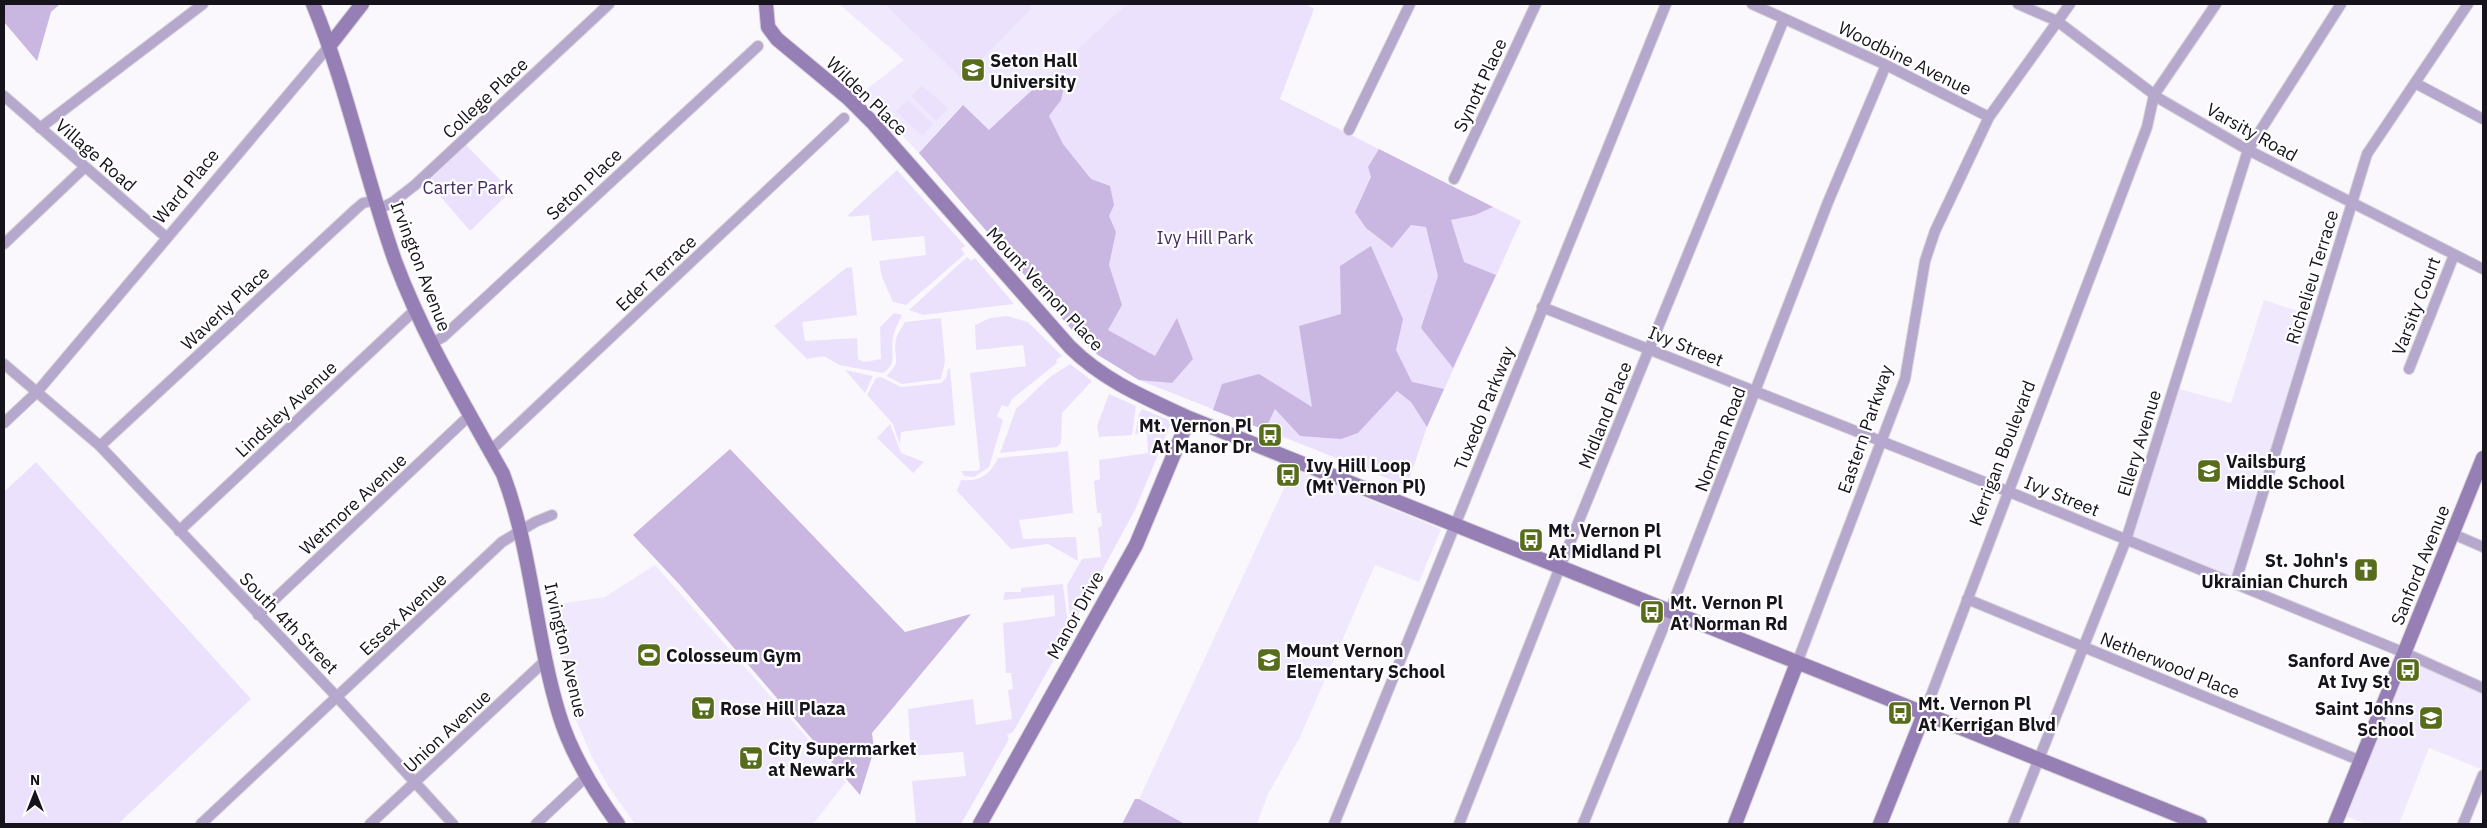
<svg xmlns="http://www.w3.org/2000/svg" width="2487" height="828" font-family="'IBM Plex Sans',sans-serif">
	<rect width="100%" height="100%" fill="#faf8fd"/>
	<path fill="#f0e8fd" d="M839 4H1127L989 131 962 105 919 153 862 93 904 60Z
		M2264 300 2314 316 2232 583 2131 538 2176 388 2231 403Z
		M1293 469 1441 529 1419 582 1375 565 1300 737 1268 794 1257 824H1185L1139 799Z
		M655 565 846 782 813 824H635L610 789 592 757 575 718 552 605 605 597Z
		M2405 654 2483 688V770L2429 748 2399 824H2366L2340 814Z"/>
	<path fill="#ece1fc" d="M885 4H1028L1032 8 962 79Z
		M1127 4H1306L1314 9 1280 99 1521 221 1427 427 1407 486 1139 380 1098 355 1079 338 919 153 963 105 989 130Z
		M922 85 948 109 936 121 911 96Z
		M908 100 933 124 922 136 896 111Z
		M466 145 511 191 470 231 428 182Z
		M897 170 965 246 961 249 965 254 906 305 893 302 882 277 879 261 926 255 924 236 872 241 869 215 849 217 848 215Z
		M967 257 971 261 975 258 1014 304 923 315 909 310Z
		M852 267 857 315 802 322 805 341 857 338 858 359 864 362 881 359 880 327 894 313 902 315C899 322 894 330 893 338 890 353 898 364 883 373L839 365 824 356 807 359 774 326 846 268Z
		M1007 316 1028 322 1062 356 1056 360 1057 363 1012 399 1008 407 1002 405 997 416 1003 420 989 467 974 477 964 476 961 471H976L980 469 970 373 1026 366 1023 345 976 350 975 325 990 318Z
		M941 318 945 361 941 379 902 384 886 376C904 360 892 358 896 340 897 334 902 327 905 322Z
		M1070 364 1092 381 1062 413 1061 443 1057 447 1000 453 1016 409 1050 377Z
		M950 368 955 425 901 432 900 445 893 424 867 395 876 378 881 377 901 387 941 383 946 378 948 369Z
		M845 370 873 376 866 391 865 393Z
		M1109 394 1136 406 1132 435 1099 437 1097 426Z
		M1142 409 1169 420 1171 423 1135 510 1074 622 1070 621 1067 585 1082 559 1101 557 1098 528 1102 526 1101 513H1097L1094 481 1100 479 1099 460 1148 453 1147 433 1135 434 1139 414Z
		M890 424 901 453 924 462 913 473 877 438Z
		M1068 451 1073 513 1019 520 1023 539 1076 537 1078 561 1048 544 1011 549 957 491 961 480C980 482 990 475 998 458Z
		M36 462 251 699 118 824H4V492Z
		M1063 584 1069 633 1013 732 1007 735 1009 739 961 824H916L912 781 966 776 963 752 911 756 908 709 973 699 976 725 1012 719 1008 690 1013 689 1011 673H1006L1003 623 1055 616 1054 595 1003 600 1005 592H1021V588Z"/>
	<path fill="#c9b7e2" d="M4 4H60L51 12 37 61 4 22Z
		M1044 79 1065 82 1061 100 1049 116 1063 144 1091 179 1110 186 1114 205 1109 216 1116 232 1109 265 1122 305 1108 330 1155 356 1177 318 1193 359 1172 383 1139 380 1098 355 1079 338 919 153 963 105 989 130Z
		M1379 149 1493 207 1475 215 1451 220 1464 262 1496 275 1453 368 1421 328 1438 276 1426 227 1411 225 1392 248 1366 228 1355 212 1371 177 1368 167Z
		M1371 246 1403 319 1396 350 1412 382 1444 389 1427 427 1411 402 1397 391 1358 433 1341 439 1300 436 1275 409 1265 430 1213 410 1222 384 1259 374 1312 407 1299 326 1341 314 1340 266Z
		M730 449 905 632 971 614 872 733 874 750 860 795 679 584 633 535Z
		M1135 799H1139L1185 824H1122Z"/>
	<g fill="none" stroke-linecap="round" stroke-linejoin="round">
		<defs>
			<path id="street" d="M1752 4 1886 65 1989 117
				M2018 4 2057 21 2160 99 2248 150 2483 269
				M2415 83 2483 119
				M4 96 167 238
				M40 128 203 4
				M1349 130 1410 4
				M1454 179 1536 4
				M379 209 393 202 415 185 609 4
				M4 244 85 167
				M1542 307 2007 491 2405 653 2483 688
				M430 344 443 337 758 46
				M4 364 100 446 337 697 453 824
				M2409 369 2454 255
				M4 423 37 392 330 45
				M100 446 356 209 363 203 376 200
				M490 451 844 118
				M179 531 415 310
				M2453 534 2483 547
				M2235 584 2367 154 2468 4
				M1967 599 2361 761
				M258 615 469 416
				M1797 663 1905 379 1925 261 1935 231 1989 117 2070 4
				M1924 714 2147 127 2154 95 2216 4
				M201 824 502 542 535 522 552 515
				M370 824 546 660
				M536 824 587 776
				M1334 824 1666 4
				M1459 824 1560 567 1784 19
				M1583 824 1670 611 1828 202 1886 65
				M2013 824 2126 540 2248 150 2341 4
				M2463 824 2483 775"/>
			<path id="secondary" d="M313 4C347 87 365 176 395 261 423 336 464 404 503 474 532 551 535 635 559 714 571 754 594 791 618 824
				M766 4 768 27 777 39 848 98 872 122 1070 347C1104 381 1146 398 1189 418L2200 824
				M330 45 362 4
				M980 824 1136 545 1189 418
				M1735 824 1797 663
				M1880 824 1924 714
				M2335 824 2483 458"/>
		</defs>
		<use href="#street" stroke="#d6d3d9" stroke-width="12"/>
		<use href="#secondary" stroke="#d6d3d9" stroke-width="16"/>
		<use href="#street" stroke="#b6a7cd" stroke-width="10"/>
		<use href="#secondary" stroke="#967fb5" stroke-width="14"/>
	</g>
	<defs>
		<symbol id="university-square" viewBox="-11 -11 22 22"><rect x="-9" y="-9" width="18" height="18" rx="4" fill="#576d1c" stroke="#fff"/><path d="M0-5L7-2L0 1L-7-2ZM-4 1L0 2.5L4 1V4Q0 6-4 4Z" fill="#fff"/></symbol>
		<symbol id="bus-square" viewBox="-11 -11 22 22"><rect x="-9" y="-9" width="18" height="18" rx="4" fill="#576d1c" stroke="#fff"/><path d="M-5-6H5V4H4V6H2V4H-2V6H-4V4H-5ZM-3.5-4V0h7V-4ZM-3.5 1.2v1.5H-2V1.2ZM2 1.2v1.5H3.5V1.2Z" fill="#fff"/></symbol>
		<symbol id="school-square" viewBox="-11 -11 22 22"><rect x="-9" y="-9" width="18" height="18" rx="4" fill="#576d1c" stroke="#fff"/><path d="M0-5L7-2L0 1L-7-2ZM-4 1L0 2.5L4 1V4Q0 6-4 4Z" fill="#fff"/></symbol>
		<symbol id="church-square" viewBox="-11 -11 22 22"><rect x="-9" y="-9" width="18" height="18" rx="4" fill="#576d1c" stroke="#fff"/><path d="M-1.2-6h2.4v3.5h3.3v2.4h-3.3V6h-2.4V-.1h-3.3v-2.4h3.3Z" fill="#fff"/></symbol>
		<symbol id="stadium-square" viewBox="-11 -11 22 22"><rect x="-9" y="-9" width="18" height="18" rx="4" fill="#576d1c" stroke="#fff"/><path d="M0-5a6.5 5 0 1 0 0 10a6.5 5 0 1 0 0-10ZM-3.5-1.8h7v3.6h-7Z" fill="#fff"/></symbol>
		<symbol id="supermarket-square" viewBox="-11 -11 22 22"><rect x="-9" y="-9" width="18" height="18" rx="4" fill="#576d1c" stroke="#fff"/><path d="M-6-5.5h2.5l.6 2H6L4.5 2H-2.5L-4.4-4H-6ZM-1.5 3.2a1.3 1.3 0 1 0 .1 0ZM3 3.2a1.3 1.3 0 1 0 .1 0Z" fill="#fff"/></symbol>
	</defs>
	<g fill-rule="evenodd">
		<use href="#university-square" x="959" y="56" width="28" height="28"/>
		<use href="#bus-square" x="1256" y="421" width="28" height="28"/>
		<use href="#school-square" x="2195" y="457" width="28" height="28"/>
		<use href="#bus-square" x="1274" y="461" width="28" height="28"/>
		<use href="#bus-square" x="1517" y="526" width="28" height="28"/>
		<use href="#church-square" x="2352" y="556" width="28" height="28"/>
		<use href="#bus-square" x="1638" y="598" width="28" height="28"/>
		<use href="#stadium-square" x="635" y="641" width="28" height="28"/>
		<use href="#school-square" x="1255" y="646" width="28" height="28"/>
		<use href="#bus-square" x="2394" y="656" width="28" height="28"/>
		<use href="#supermarket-square" x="689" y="694" width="28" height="28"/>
		<use href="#bus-square" x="1886" y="699" width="28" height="28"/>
		<use href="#school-square" x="2417" y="704" width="28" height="28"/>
		<use href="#supermarket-square" x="737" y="744" width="28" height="28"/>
	</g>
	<g text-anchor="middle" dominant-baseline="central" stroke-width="4.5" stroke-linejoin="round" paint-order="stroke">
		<g font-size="18" fill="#16131c" stroke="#fff">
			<text transform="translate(1905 58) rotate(26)">Woodbine Avenue</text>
			<text transform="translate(1480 85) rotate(-65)">Synott Place</text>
			<text transform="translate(867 96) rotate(44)">Wilden Place</text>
			<text transform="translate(485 98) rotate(-43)">College Place</text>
			<text transform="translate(2252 132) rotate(29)">Varsity Road</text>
			<text transform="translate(96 155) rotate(41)">Village Road</text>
			<text transform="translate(584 184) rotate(-43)">Seton Place</text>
			<text transform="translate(186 186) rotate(-50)">Ward Place</text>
			<text transform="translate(421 266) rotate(69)">Irvington Avenue</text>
			<text transform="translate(656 273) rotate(-43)">Eder Terrace</text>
			<text transform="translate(2312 277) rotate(-73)">Richelieu Terrace</text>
			<text transform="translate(1045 289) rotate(47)">Mount Vernon Place</text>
			<text transform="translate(2416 306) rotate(-69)">Varsity Court</text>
			<text transform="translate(225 308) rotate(-43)">Waverly Place</text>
			<text transform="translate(1686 346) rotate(22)">Ivy Street</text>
			<text transform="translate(1484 408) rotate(-68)">Tuxedo Parkway</text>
			<text transform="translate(286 409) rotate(-43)">Lindsley Avenue</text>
			<text transform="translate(1605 415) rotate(-68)">Midland Place</text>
			<text transform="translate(1865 429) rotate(-71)">Eastern Parkway</text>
			<text transform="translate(1720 439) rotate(-69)">Norman Road</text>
			<text transform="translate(2139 443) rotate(-73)">Ellery Avenue</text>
			<text transform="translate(2002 453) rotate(-69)">Kerrigan Boulevard</text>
			<text transform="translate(2062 496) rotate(22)">Ivy Street</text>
			<text transform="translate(353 504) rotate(-43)">Wetmore Avenue</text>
			<text transform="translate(2420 565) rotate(-68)">Sanford Avenue</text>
			<text transform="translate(403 614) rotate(-43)">Essex Avenue</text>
			<text transform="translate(1075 615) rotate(-61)">Manor Drive</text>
			<text transform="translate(289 623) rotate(46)">South 4th Street</text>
			<text transform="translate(566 650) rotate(77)">Irvington Avenue</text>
			<text transform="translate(2170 665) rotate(22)">Netherwood Place</text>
			<text transform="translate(447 731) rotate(-43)">Union Avenue</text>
		</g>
		<g font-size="18" font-weight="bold" fill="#16131c" stroke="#fff" text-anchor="start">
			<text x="990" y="60">Seton Hall<tspan x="990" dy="21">University</tspan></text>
			<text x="1252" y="425" text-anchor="end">Mt. Vernon Pl<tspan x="1252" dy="21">At Manor Dr</tspan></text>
			<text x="2226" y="461">Vailsburg<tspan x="2226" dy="21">Middle School</tspan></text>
			<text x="1306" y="465">Ivy Hill Loop<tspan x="1306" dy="21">(Mt Vernon Pl)</tspan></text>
			<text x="1548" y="530">Mt. Vernon Pl<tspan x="1548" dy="21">At Midland Pl</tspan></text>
			<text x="2348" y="560" text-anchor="end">St. John's<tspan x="2348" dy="21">Ukrainian Church</tspan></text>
			<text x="1670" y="602">Mt. Vernon Pl<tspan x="1670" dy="21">At Norman Rd</tspan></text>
			<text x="1286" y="650">Mount Vernon<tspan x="1286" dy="21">Elementary School</tspan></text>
			<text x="666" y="655">Colosseum Gym</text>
			<text x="2390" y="660" text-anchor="end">Sanford Ave<tspan x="2390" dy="21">At Ivy St</tspan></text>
			<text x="1918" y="703">Mt. Vernon Pl<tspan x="1918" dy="21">At Kerrigan Blvd</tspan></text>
			<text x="720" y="708">Rose Hill Plaza</text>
			<text x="2414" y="708" text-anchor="end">Saint Johns<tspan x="2414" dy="21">School</tspan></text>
			<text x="768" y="748">City Supermarket<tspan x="768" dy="21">at Newark</tspan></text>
		</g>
		<g font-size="18" fill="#442b60" stroke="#fff">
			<text x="468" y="187">Carter Park</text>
			<text x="1205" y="237">Ivy Hill Park</text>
		</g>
	</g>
	<rect width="2487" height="828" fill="none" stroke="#16131c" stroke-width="10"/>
	<g transform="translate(35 793)" stroke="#ffffff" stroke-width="4" paint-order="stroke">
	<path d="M0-4L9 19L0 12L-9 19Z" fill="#16131c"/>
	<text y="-8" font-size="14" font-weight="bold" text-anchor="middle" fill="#16131c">N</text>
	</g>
</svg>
